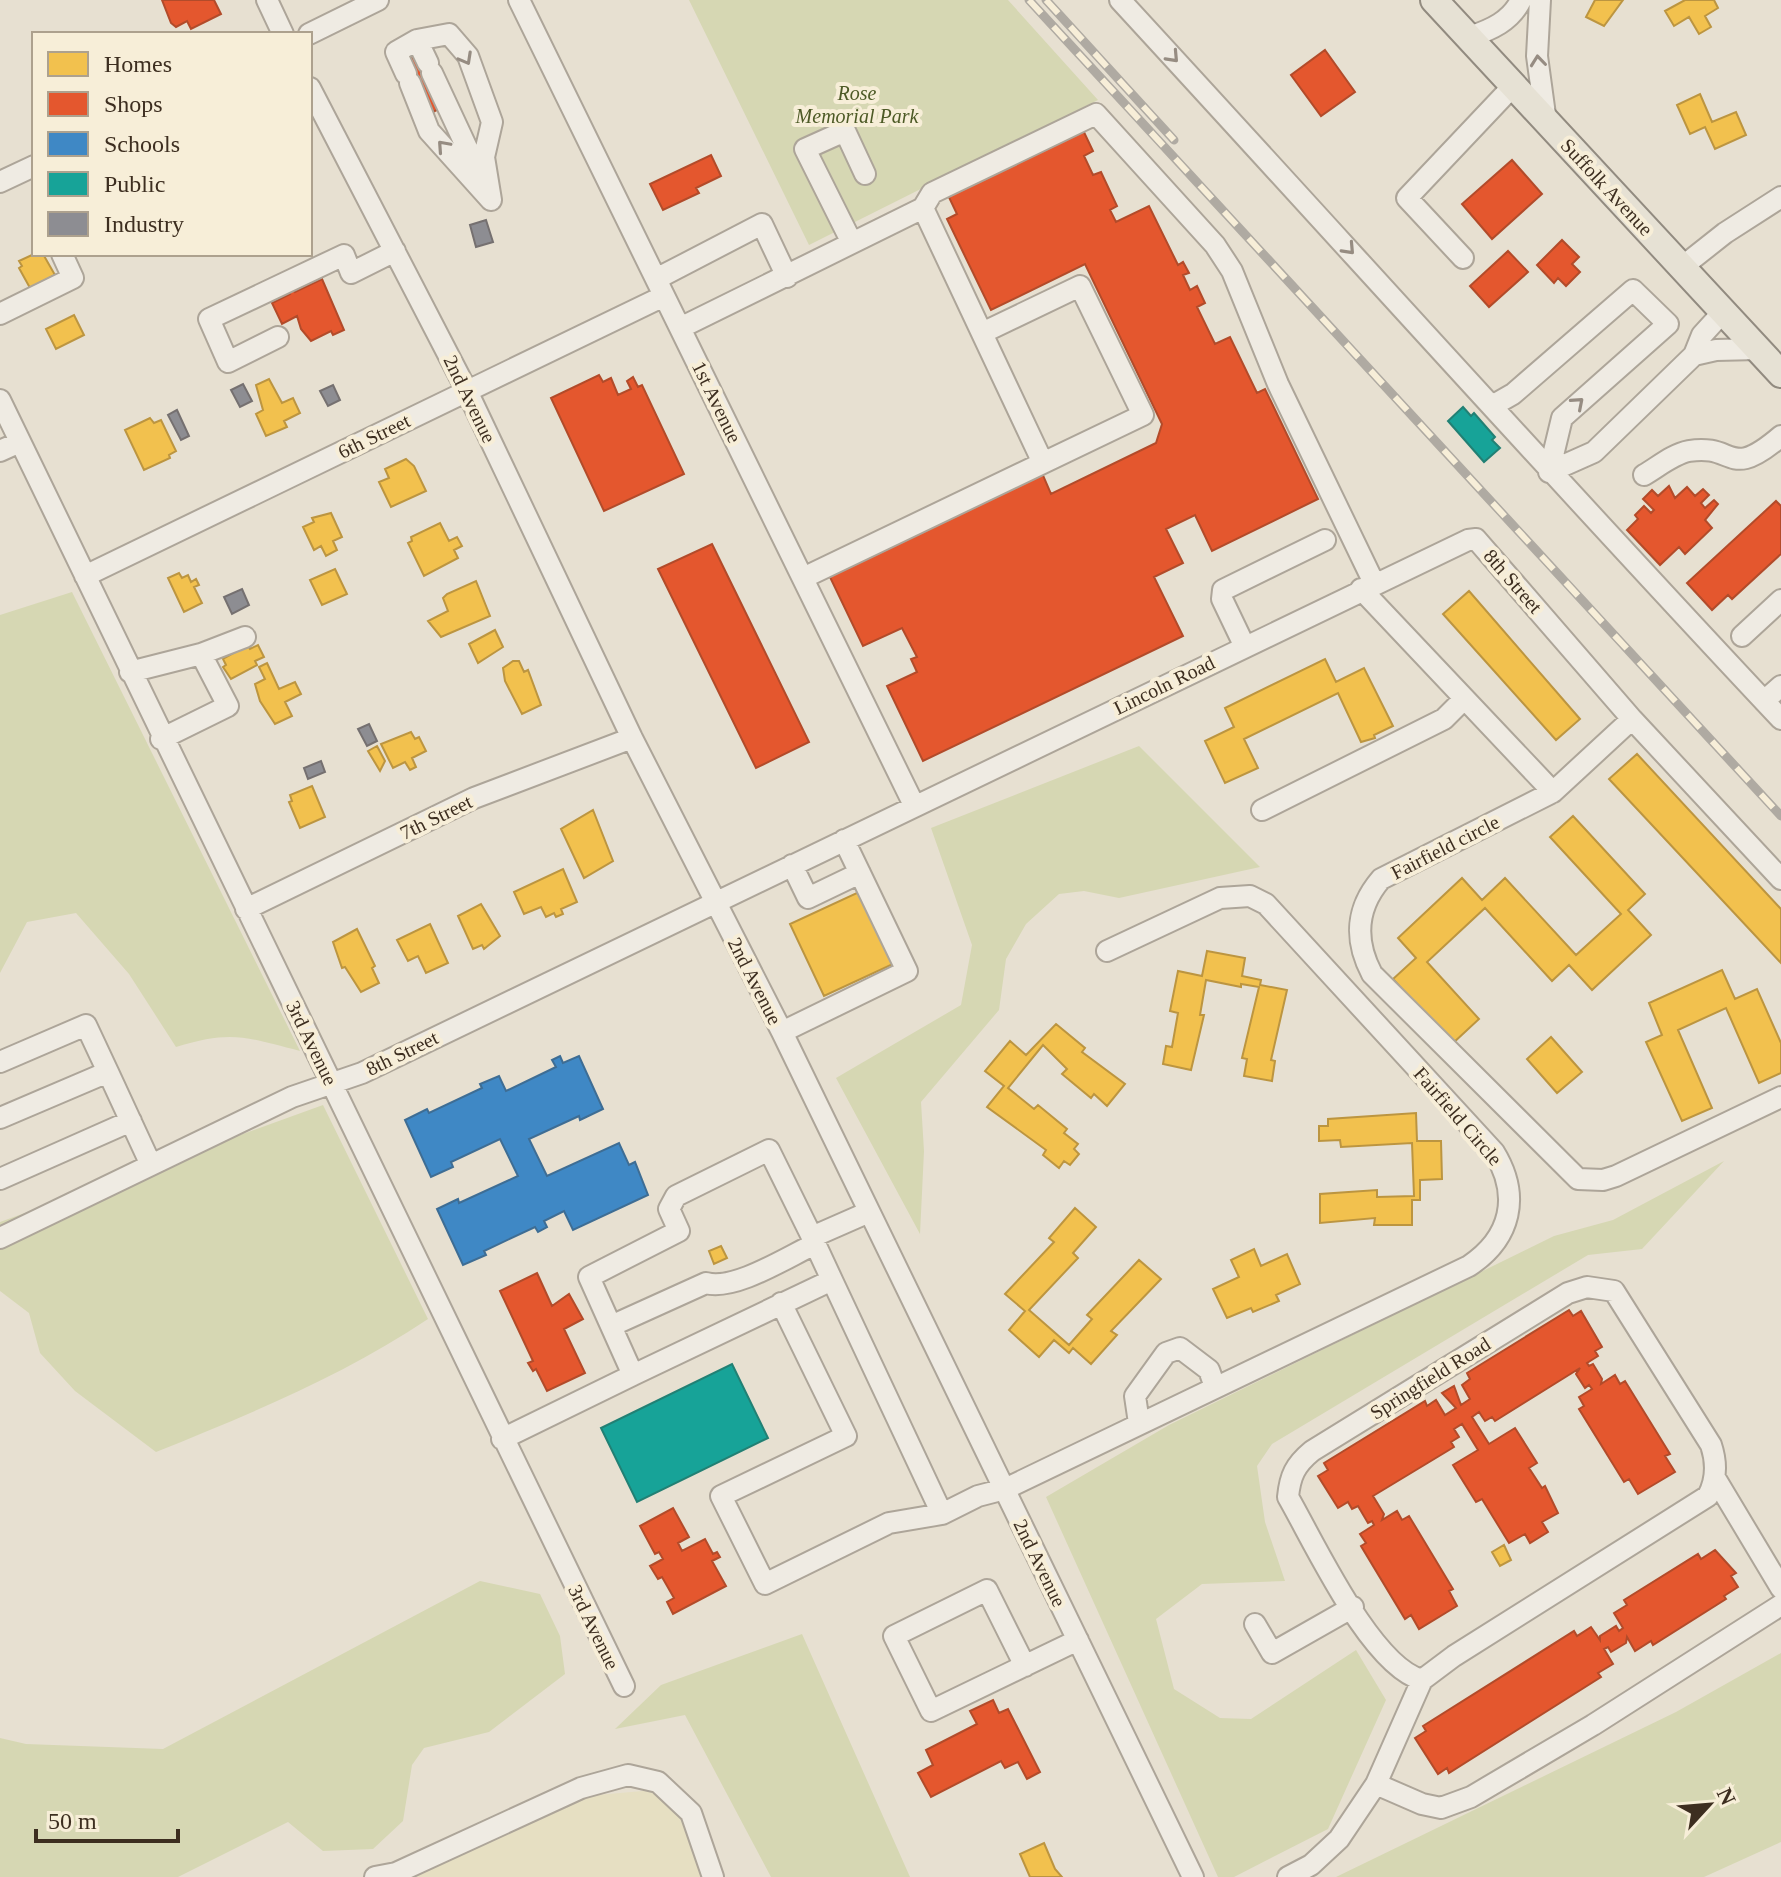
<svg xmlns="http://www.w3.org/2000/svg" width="1781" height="1877" font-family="'Times New Roman',serif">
	<rect width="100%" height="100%" fill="#e7e0d1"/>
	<path fill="#e6dfc2" d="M654 1790 683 1818 702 1877H407L575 1797Z"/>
	<path fill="#d6d7b3" d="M689 0H1008L1098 100 809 245Z
		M72 592 300 1051C245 1037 232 1030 176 1047L129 974 76 913 27 922 0 973V615Z
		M1139 746 1260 867 1119 898 1084 891 1059 894 1026 924 1006 959 999 1010 921 1102 924 1151 920 1234 836 1078 961 1005 972 945 931 828Z
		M323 1105 428 1319C343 1376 250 1414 156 1452L75 1391 40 1353 29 1313 0 1291V1222Z
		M1724 1161 1642 1249 1588 1255 1272 1444 1257 1466 1265 1522 1285 1581 1202 1584 1156 1619 1174 1689 1220 1718 1251 1719 1356 1650 1386 1700 1328 1829 1234 1877H1218L1046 1497 1169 1425 1554 1236 1613 1220Z
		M480 1581 540 1594 560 1636 565 1674 489 1732 424 1748 412 1765 403 1821 373 1849 323 1851 288 1822 178 1877H0V1738L26 1744 163 1749Z
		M802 1634 910 1877H771L685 1715 615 1729 661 1685Z
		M1781 1653V1842L1704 1877H1336L1676 1712Z"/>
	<path fill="#f2c14e" stroke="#bc9540" stroke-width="2" d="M1595 0H1623L1604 26 1586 17Z
		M1685 0H1714L1718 8 1705 16 1711 27 1699 34 1689 17 1674 26 1665 11Z
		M1700 94 1712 122 1736 112 1746 135 1715 149 1705 127 1690 134 1677 105Z
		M34 254H43L55 275 30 288 19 268 22 266 19 261Z
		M74 315 84 335 56 349 46 329Z
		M269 379 282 403 293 398 300 413 284 421 287 427 266 436 256 414 263 410 256 385Z
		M150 418 154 423 161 420 176 451 169 455 170 458 144 470 125 430Z
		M406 459 414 466 426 491 391 507 379 482 389 478 385 469Z
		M331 513 342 537 333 541 337 550 326 556 321 546 314 550 303 527 314 522 312 518Z
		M440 523 449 541 457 537 462 546 454 550 458 558 424 576 408 543 412 541 411 537Z
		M335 569 347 594 322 605 310 580Z
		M179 573 182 578 188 575 191 582 196 579 199 585 194 587 202 603 184 612 168 578Z
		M476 581 490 616 441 637 428 621 448 611 443 598 447 594Z
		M1469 591 1580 719 1556 740 1443 614Z
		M495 630 503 647 478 663 469 644Z
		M248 645 250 649 258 645 264 657 255 661 257 665 231 679 223 667 226 665 223 659Z
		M1325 659 1336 682 1364 668 1393 726 1374 735 1375 738 1361 742 1338 693 1244 739 1258 768 1225 783 1205 741 1234 727 1225 708Z
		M513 661H519L524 672 528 670 541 705 522 714 505 681 503 668Z
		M267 663 279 689 295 682 301 694 285 702 292 716 275 724 260 701 255 684 265 679 259 667Z
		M411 732 415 739 419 737 426 751 412 758 416 767 410 770 405 762 393 768 381 744Z
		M377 746 385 761 380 771 368 751Z
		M1637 754 1781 909V963L1609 779Z
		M312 786 325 817 300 828 289 802 292 801 290 795Z
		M593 810 613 861 584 878 561 829Z
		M1573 816 1645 894 1628 910 1651 935 1592 990 1569 965 1552 981 1485 908 1427 962 1479 1019 1452 1044 1393 979 1416 958 1398 938 1462 878 1482 900 1505 878 1576 955 1621 914 1550 837Z
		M563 869 577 902 561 909 563 914 556 917 554 913 546 917 541 907 524 914 514 892Z
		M859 892 893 964 824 996 790 924Z
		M481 904 500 936 484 949 482 945 473 949 458 916Z
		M430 924 448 963 426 973 418 956 408 961 397 940Z
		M357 929 375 966 372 968 379 983 361 992 345 967 342 968 333 942Z
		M1207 951 1245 958 1242 976 1261 980 1260 985 1287 990 1271 1060 1275 1061 1272 1081 1244 1076 1247 1059 1242 1058 1259 987 1241 984V987L1206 980 1200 1015H1204L1191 1070 1163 1064 1166 1046 1172 1047 1178 1013 1170 1011 1178 971 1202 976Z
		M1722 970 1735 999 1757 989 1781 1043V1073L1759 1083 1726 1008 1678 1030 1712 1108 1682 1121 1646 1042 1662 1035 1649 1003Z
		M1056 1024 1085 1048 1082 1052 1125 1084 1107 1106 1094 1094 1091 1098 1062 1074 1067 1069 1043 1045 1008 1088 1034 1109 1038 1105 1067 1129 1064 1133 1078 1144 1074 1149 1079 1154 1070 1165 1064 1161 1059 1168 1043 1155 1046 1150 987 1107 1004 1086 985 1071 1010 1041 1026 1055Z
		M1551 1037 1582 1072 1557 1093 1527 1059Z
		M1416 1113 1417 1141H1441L1442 1179 1420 1180V1200H1412V1225H1374L1375 1218 1320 1223V1194L1377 1190V1197L1414 1196 1412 1143 1341 1147 1340 1140 1319 1141V1126H1328V1119Z
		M1075 1208 1096 1227 1073 1253 1078 1258 1029 1310 1069 1345 1092 1319 1087 1315 1139 1260 1161 1279 1111 1331 1117 1335 1091 1364 1073 1348 1069 1353 1054 1340 1039 1357 1009 1330 1025 1311 1005 1294 1054 1242 1049 1238Z
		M721 1246 727 1258 714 1264 709 1251Z
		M1254 1249 1261 1266 1287 1254 1300 1284 1276 1295 1279 1301 1253 1312 1251 1308 1227 1318 1213 1289 1239 1277 1231 1260Z
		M1504 1545 1511 1560 1500 1566 1492 1552Z
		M1044 1843 1055 1869 1062 1877H1030L1020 1854Z"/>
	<path fill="#e4572e" stroke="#b24b2a" stroke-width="2" d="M162 0H214L221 14 191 29 187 21 176 27 171 23Z
		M1325 50 1355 92 1321 116 1291 75Z
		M418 55 443 107 431 113 405 62Z
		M1082 128 1093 151 1084 156 1093 175 1101 172 1117 206 1110 210 1116 222 1149 206 1178 265 1183 262 1189 273 1183 275 1190 290 1197 286 1205 303 1197 307 1215 344 1230 337 1257 393 1265 389 1318 499 1212 551 1195 515 1166 529 1183 563 1154 577 1183 636 923 761 887 686 917 672 911 659 917 657 902 628 863 646 829 575 1042 473 1051 494 1156 443 1162 424 1085 264 991 310 947 219 957 214 946 191Z
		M711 155 721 176 696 188 699 193 663 210 650 184Z
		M1512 160 1542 194 1492 239 1462 204Z
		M1562 240 1579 257 1572 264 1580 272 1566 286 1558 278 1554 283 1537 265Z
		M1508 251 1528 272 1489 307 1470 286Z
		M322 279 344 330 333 335 331 331 311 341 301 329 297 316 282 324 272 303 290 294 288 290 292 287 295 292Z
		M599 375 603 382 611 378 618 395 631 389 627 381 633 377 638 387 642 385 684 474 604 511 551 398Z
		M1669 486 1675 498 1687 487 1695 496 1703 489 1709 495 1701 503 1705 508 1714 500 1718 504 1705 520 1712 528 1685 554 1679 547 1660 565 1627 530 1638 519 1635 515 1644 506 1651 513 1654 510 1643 499 1652 490 1658 496Z
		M1776 501 1781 506V554L1732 599 1728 595 1712 610 1687 583Z
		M712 544 809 742 756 768 658 569Z
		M537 1273 552 1306 569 1294 583 1319 564 1329 585 1373 547 1391 536 1369 533 1371 528 1363 533 1361 500 1291Z
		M1569 1310 1573 1316 1581 1311 1602 1347 1595 1351 1598 1356 1587 1363 1589 1366 1593 1364 1602 1379 1601 1384 1615 1375 1620 1384 1625 1381 1670 1454 1665 1456 1675 1472 1638 1494 1629 1479 1624 1482 1579 1409 1584 1406 1579 1397 1592 1389 1589 1385 1585 1388 1576 1374 1580 1368 1495 1421 1492 1417 1485 1421 1479 1412 1472 1417 1489 1444 1515 1428 1537 1463 1529 1468 1542 1488 1545 1486 1558 1513 1542 1522 1548 1532 1530 1543 1525 1534 1509 1543 1482 1499 1476 1502 1453 1465 1478 1450 1462 1424 1454 1429 1459 1437 1451 1442 1454 1447 1373 1496 1384 1514 1382 1520 1397 1511 1402 1520 1409 1516 1453 1589 1449 1591 1457 1606 1419 1629 1411 1615 1405 1619 1361 1546 1366 1543 1360 1534 1374 1525 1372 1521 1368 1523 1358 1506 1352 1509 1348 1502 1338 1508 1318 1476 1328 1470 1324 1463 1425 1401 1427 1406 1436 1400 1445 1415 1456 1408 1442 1393 1454 1386 1461 1405 1470 1399 1462 1385 1470 1379 1467 1373Z
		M673 1508 689 1537 678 1543 682 1551 705 1539 713 1554 717 1552 720 1557 712 1561 726 1586 673 1614 667 1602 674 1598 662 1577 658 1579 650 1566 663 1559 659 1552 655 1554 640 1526Z
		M1715 1550 1736 1573 1731 1576 1738 1587 1724 1596 1726 1599 1653 1645 1651 1641 1635 1651 1627 1637 1626 1643 1611 1652 1608 1647 1604 1649 1613 1664 1598 1673 1601 1677 1449 1773 1447 1768 1438 1774 1415 1738 1426 1731 1423 1726 1574 1631 1577 1636 1591 1627 1600 1640V1636L1616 1626 1619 1631 1623 1628 1614 1613 1627 1605 1624 1600 1698 1554 1701 1559Z
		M993 1700 999 1713 1008 1709 1040 1772 1027 1779 1018 1762 1005 1768 1001 1761 931 1797 918 1773 933 1765 926 1750 977 1724 970 1711Z"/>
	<path fill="#3f88c5" stroke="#3e6d94" stroke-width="2" d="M560 1056 563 1063 579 1056 603 1109 580 1120 579 1116 529 1139 547 1176 619 1143 629 1165 635 1162 648 1195 573 1230 564 1211 544 1221 547 1227 538 1232 535 1227 484 1251 486 1255 463 1265 437 1209 458 1199 459 1203 518 1176 500 1139 451 1162 453 1167 431 1177 405 1120 427 1109 429 1113 482 1088 480 1084 499 1076 506 1091 556 1067 552 1060Z"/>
	<path fill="#17a398" stroke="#228074" stroke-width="2" d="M1463 407 1471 416 1474 413 1495 437 1492 440 1500 448 1484 462 1448 421Z
		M732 1364 768 1438 637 1502 601 1428Z"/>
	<path fill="#8d8d92" stroke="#757070" stroke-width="2" d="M486 220 493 242 476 247 470 225Z
		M243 384 252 401 240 407 231 390Z
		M333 385 340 400 328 406 320 391Z
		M177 410 189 436 181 440 168 415Z
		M242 589 249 605 232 614 224 597Z
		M369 724 377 741 367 746 358 729Z
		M321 761 325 772 308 779 304 768Z"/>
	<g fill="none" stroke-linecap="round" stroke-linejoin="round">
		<defs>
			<path id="minor" d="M267 0 283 34
				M519 0 914 805
				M1120 0C1341 240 1558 482 1781 719
				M1540 0 1537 56 1546 122
				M309 34 378 0
				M1469 37C1491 30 1511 21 1521 0
				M428 63 417 40 449 34 468 56 492 122 484 157 491 200
				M432 73 481 178
				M406 74 396 52 417 40
				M410 83 429 131 491 200
				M310 88 467 391 632 738 782 1032 1193 1877
				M0 182 34 166
				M923 208 1043 463
				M852 243 805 149 845 131 865 174
				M1463 258 1407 198 1513 86
				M1682 267 1725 233 1781 197
				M656 279 762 224 787 277
				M0 314 73 278 62 254
				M680 328 923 208 932 193 1096 114 1215 245 1232 271 1278 384 1374 583
				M278 337 228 362 209 319 344 255 351 273 395 251
				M1694 355 1716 350 1758 349
				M0 400 624 1686
				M1492 406 1513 394 1633 290 1668 324 1562 418 1549 472
				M0 451 20 442
				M1549 472 1594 452 1694 355 1702 335 1723 312
				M1644 475C1658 467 1673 454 1689 451 1736 443 1727 482 1781 436
				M85 576 664 296
				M803 578 1143 415 1080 286 982 333
				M1361 589 1553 792
				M1742 636 1781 600
				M1245 647 1222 599 1223 590 1325 540
				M201 654 245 637
				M130 672 201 654 228 706 161 739
				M1764 701 1781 686
				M1262 810 1444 719 1464 699
				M792 865 808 898 860 873
				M1781 879 1632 719 1553 792 1381 879C1356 908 1354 940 1372 974L1578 1179 1603 1180 1616 1176 1781 1097
				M246 909 474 798 632 738
				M782 1032 907 971 844 840
				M0 1062 86 1025 108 1072
				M0 1118 108 1072 151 1165
				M0 1179 131 1121
				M812 1237 832 1280 633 1375 589 1277 679 1231 669 1209 676 1196 769 1150 812 1237 869 1212
				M0 1238 292 1097 362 1073 1468 540 1476 539 1632 719
				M832 1280 942 1514 978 1496 1005 1489 1469 1266C1511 1238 1521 1196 1494 1152L1266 904 1250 896 1220 898 1107 951
				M781 1303 846 1436 721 1496 765 1584 889 1523 942 1514
				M611 1326 706 1283C735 1291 787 1257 815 1244
				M1139 1423 1135 1396 1166 1353 1180 1348 1209 1370 1215 1387
				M502 1439 633 1375
				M1715 1478 1781 1588
				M1255 1624 1272 1653 1353 1607
				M1025 1666 987 1590 894 1636 931 1711 1078 1640
				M1376 1784 1422 1804 1441 1808 1471 1797 1593 1725 1781 1605
				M375 1877 396 1873 581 1788 628 1775 658 1782 691 1813 713 1877
				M1288 1877 1311 1865 1339 1839 1376 1784 1422 1680 1454 1656 1708 1496C1717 1479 1717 1463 1711 1445L1614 1291 1587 1287 1568 1293 1312 1451C1295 1465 1290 1476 1288 1497 1315 1544 1371 1666 1422 1680"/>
			<path id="major" d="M1434 0 1781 374"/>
		</defs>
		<use href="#minor" stroke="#ada599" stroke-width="24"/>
		<use href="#major" stroke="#928b80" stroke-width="30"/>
		<use href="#minor" stroke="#efebe3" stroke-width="20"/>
		<use href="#major" stroke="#e6e1d4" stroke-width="26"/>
		<defs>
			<path id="rail" d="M1029 0 1781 816
				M1046 0 1174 140"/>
		</defs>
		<use href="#rail" stroke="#afaaa2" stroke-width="9"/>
		<use href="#rail" stroke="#f7eed8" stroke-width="6" stroke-dasharray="18" stroke-linecap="butt"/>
	</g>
	<defs><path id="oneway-chevron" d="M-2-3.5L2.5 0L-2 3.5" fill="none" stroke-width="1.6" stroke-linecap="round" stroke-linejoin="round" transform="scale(2)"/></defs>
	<g stroke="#968c82">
		<use href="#oneway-chevron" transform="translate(1173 57) rotate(47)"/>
		<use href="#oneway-chevron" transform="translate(466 59) rotate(61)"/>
		<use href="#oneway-chevron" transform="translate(1538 61) rotate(-96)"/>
		<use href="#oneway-chevron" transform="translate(443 146) rotate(-132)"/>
		<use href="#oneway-chevron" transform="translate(1349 249) rotate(47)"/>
		<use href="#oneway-chevron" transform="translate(1578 403) rotate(-41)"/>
	</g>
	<g text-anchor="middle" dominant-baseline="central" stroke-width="8" stroke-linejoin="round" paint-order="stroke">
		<g font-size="20" font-style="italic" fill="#4d5a26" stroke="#f7eed8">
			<text x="857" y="93">Rose<tspan x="857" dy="23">Memorial Park</tspan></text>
		</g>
		<g font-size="20" fill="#3d2e20" stroke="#f7eed8">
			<text transform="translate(1607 187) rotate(47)">Suffolk Avenue</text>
			<text transform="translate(470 399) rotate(64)">2nd Avenue</text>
			<text transform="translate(717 402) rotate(64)">1st Avenue</text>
			<text transform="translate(374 436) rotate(-26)">6th Street</text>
			<text transform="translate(1513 581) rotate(49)">8th Street</text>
			<text transform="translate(1164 685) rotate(-26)">Lincoln Road</text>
			<text transform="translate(436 817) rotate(-26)">7th Street</text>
			<text transform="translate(1445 847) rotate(-27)">Fairfield circle</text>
			<text transform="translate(755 981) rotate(63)">2nd Avenue</text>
			<text transform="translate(312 1043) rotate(64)">3rd Avenue</text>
			<text transform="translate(402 1053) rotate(-26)">8th Street</text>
			<text transform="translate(1458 1116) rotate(49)">Fairfield Circle</text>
			<text transform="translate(1430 1378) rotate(-32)">Springfield Road</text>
			<text transform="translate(1040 1563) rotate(64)">2nd Avenue</text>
			<text transform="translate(594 1627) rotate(64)">3rd Avenue</text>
		</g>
	</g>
	<rect x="32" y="32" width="280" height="224" fill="#f7eed8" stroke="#ada18e" stroke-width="2"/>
	<rect x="48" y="52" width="40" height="24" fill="#f2c14e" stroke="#ada18e" stroke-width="2"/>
	<text x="104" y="72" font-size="24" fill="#3d2e20">Homes</text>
	<rect x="48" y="92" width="40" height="24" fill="#e4572e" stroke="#ada18e" stroke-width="2"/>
	<text x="104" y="112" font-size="24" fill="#3d2e20">Shops</text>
	<rect x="48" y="132" width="40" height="24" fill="#3f88c5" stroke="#ada18e" stroke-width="2"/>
	<text x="104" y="152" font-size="24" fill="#3d2e20">Schools</text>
	<rect x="48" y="172" width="40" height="24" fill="#17a398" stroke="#ada18e" stroke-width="2"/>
	<text x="104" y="192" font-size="24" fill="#3d2e20">Public</text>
	<rect x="48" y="212" width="40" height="24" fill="#8d8d92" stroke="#ada18e" stroke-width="2"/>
	<text x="104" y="232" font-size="24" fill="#3d2e20">Industry</text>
	<g transform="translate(1709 1805) rotate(64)" stroke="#f7eed8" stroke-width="6" paint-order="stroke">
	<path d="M0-6L14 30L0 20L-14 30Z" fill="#3d2e20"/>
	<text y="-12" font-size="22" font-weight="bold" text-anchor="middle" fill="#3d2e20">N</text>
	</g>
	<path d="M36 1829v12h142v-12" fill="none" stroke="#3d2e20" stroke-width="4"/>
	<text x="48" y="1829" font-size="24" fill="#3d2e20" stroke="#f7eed8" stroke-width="6" paint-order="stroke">50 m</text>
</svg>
